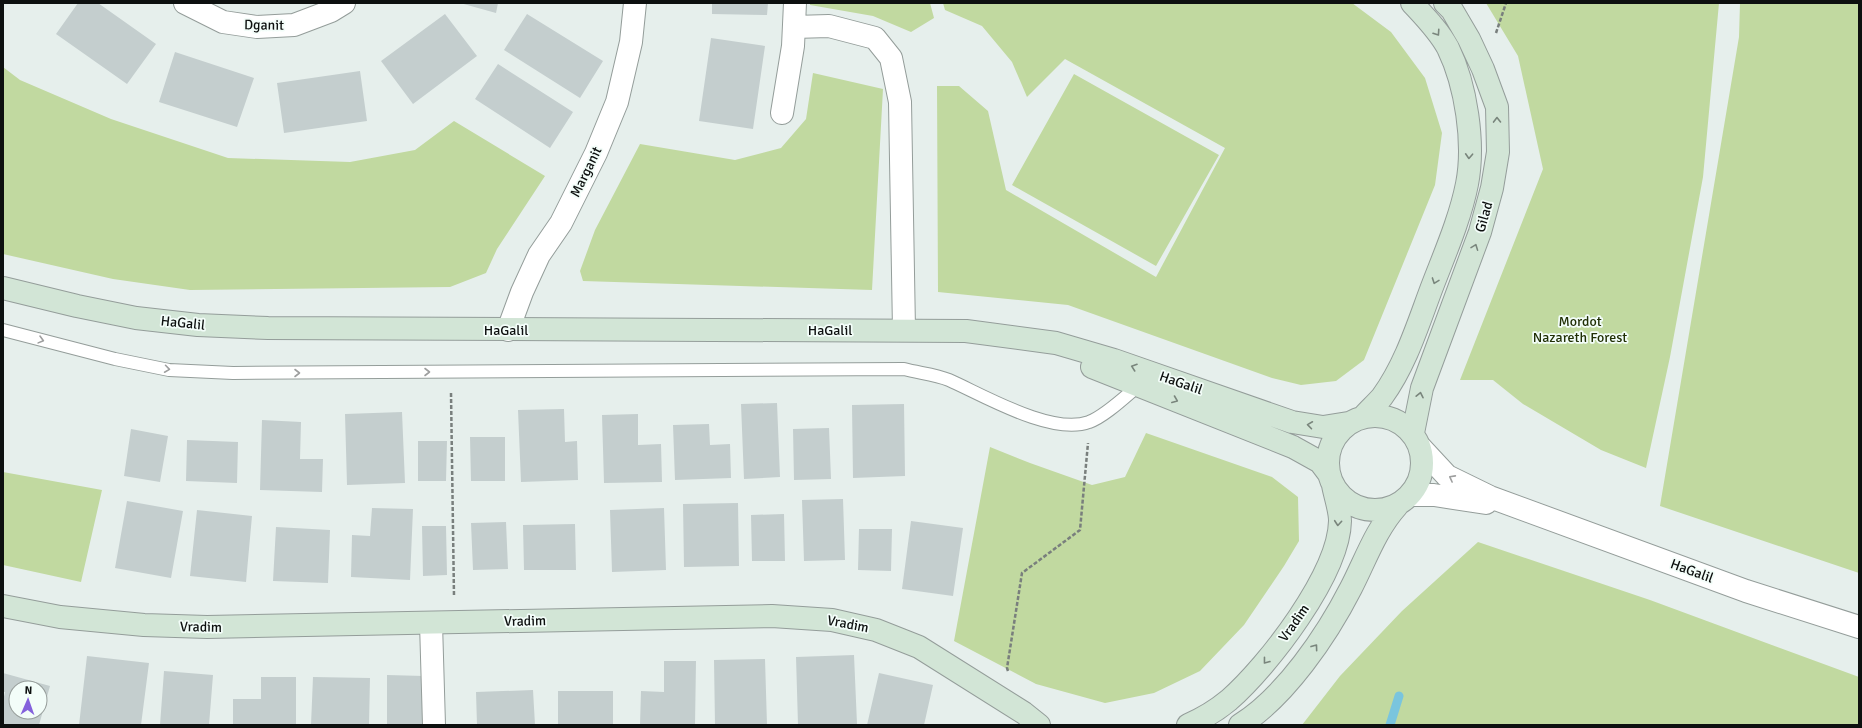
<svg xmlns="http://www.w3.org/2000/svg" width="1862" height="728" font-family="Signika,sans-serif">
	<rect width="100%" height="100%" fill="#e6efec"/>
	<path fill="#c1d9a0" d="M810 3H930L934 18 911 32 873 16 810 5Z
		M943 3H1352L1391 32 1425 78 1442 133 1435 185 1364 360 1336 381 1301 385 1272 378 1068 305 938 292 937 86H959L988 111 1006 190 1156 277 1225 148 1065 59 1027 97 1012 62 982 26 945 10Z
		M1486 3H1719L1703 177 1670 357 1646 468 1601 450 1523 404 1493 380H1460L1543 169 1518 56Z
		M1740 3H1859V573L1660 506 1739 37Z
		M3 67 20 80 111 119 228 158 350 162 415 150 454 121 545 176 497 249 486 273 450 287 190 290 113 279 3 254Z
		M813 73 883 89 872 290 583 281 580 271 595 230 640 144 735 160 781 148 806 119Z
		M1074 74 1219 155 1156 266 1012 185Z
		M1146 433 1272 477 1298 497 1299 541 1284 566 1244 625 1200 671 1154 693 1105 703 1036 684 954 641 990 447 1030 463 1092 485 1125 477Z
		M3 472 102 490 81 582 3 565Z
		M1478 542 1650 600 1859 677V725H1302L1340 676 1402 611Z"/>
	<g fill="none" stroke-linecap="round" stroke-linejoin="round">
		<path stroke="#7ac5de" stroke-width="9" d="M1390 725 1399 696"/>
	</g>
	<path fill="#c4cece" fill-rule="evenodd" d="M78 3H98L156 44 127 84 56 34Z
		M460 3H498L496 13Z
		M712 3H768L767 15 712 14Z
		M445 14 477 56 413 104 381 61Z
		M527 14 603 61 580 98 504 50Z
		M711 38 765 46 753 129 699 121Z
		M175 52 254 78 237 127 159 102Z
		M498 64 573 112 550 148 475 99Z
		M360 71 367 121 284 133 277 83Z
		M777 403 780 477 744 479 741 404Z
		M904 404 905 476 853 478 852 405Z
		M564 409 565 442 577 441 578 480 521 482 518 410Z
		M402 412 405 483 347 485 345 414Z
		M638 414V445L661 444 662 482 604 483 602 415Z
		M262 420 301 422 300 459H323L322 492 260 490Z
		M709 424 710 445 730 444 731 478 675 480 673 425Z
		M829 428 831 479 794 480 793 429Z
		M131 429 168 436 160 482 124 476Z
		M470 437H505V481H471Z
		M187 440 238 442 237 483 186 481Z
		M418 441H447L446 481H418Z
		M843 499 845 560 804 561 802 500Z
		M127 501 183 511 171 578 115 568Z
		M738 503 739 566 684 567 683 504Z
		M372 508 413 509 410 580 351 577 352 535 370 536Z
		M664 508 666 570 612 572 610 510Z
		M197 510 252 516 246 582 190 576Z
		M784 514 785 561H752L751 515Z
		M911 521 963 528 953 596 902 589Z
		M506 522 508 569 473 570 471 523Z
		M575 524 576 570H524L523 525Z
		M422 526H446L447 575 423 576Z
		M276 527 330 530 328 583 273 581Z
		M859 529H892L891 571 858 570Z
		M854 655 857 724 798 725 796 657Z
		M87 656 149 663 141 725H79Z
		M765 659 767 725H715L714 660Z
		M664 661H696L695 725H640L641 691 664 692Z
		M164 671 213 675 209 725H160Z
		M3 673 50 686 39 725H3V701L5 692H3ZM16 688H40V712H16Z
		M879 673 933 685 924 725H867Z
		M387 675 424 676 423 725H387Z
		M261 677H296V725H233V699H261Z
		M313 677 370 678 369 725H311Z
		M533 690 535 725H477L476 692Z
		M558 691H613V725H558Z"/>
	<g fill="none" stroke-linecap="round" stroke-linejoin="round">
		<defs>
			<path id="lane" d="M3 330 115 359 169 370 233 373 904 369C918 373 935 374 949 380 983 395 1052 436 1089 422 1104 417 1126 396 1138 386"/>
			<path id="street" d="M185 3 223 22 257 27 294 25 331 11 344 3
				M794 27 829 26 875 38 891 58 900 102 904 330
				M782 113 793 46 795 3
				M508 330 522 292 539 255 561 223 596 153 617 102 631 42 635 3
				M1421 448 1447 476 1490 497 1746 591 1859 627
				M1411 495H1434L1486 503
				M431 623 434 725"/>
			<path id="secondary" d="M3 288 77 306 136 318 198 325 268 328 966 331 1056 343 1114 360 1292 422 1323 427 1348 423
				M1092 367 1293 447 1320 462 1329 474
				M1328 463a47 47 0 1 1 94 0a47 47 0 1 1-94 0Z
				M1363 417C1369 410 1376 404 1382 397 1406 364 1418 324 1432 287 1445 253 1460 219 1467 184 1475 143 1466 85 1448 48 1439 31 1425 17 1412 3
				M1413 433 1422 388 1480 232 1492 188 1498 152 1497 107 1483 69 1469 39 1452 10 1445 3
				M3 606 60 617 144 625 207 627 772 616 832 620 876 630 919 647 1024 713 1039 725
				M1188 725C1202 719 1217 710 1229 700 1268 666 1339 574 1340 521 1340 510 1335 496 1333 485
				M1240 725C1285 697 1327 635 1351 588 1365 561 1376 529 1397 506"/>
		</defs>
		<use href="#lane" stroke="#949d9a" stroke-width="14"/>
		<use href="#street" stroke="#949d9a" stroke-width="24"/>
		<use href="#secondary" stroke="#949d9a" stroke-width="24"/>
		<path stroke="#797f7d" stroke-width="2.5" stroke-dasharray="4 2" stroke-linecap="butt" d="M1496 33 1506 3
			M451 393 454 596
			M1008 671 1007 668 1022 573 1080 530 1088 443"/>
		<use href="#lane" stroke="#fff" stroke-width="12"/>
		<use href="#street" stroke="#fff" stroke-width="22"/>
		<use href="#secondary" stroke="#d2e5d6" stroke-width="22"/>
	</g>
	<defs><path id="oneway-chevron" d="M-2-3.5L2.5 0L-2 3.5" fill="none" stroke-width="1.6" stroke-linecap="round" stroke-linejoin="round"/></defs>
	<g stroke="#79857c">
		<use href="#oneway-chevron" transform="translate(1437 33) rotate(56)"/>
		<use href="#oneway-chevron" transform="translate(1497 120) rotate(-91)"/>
		<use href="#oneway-chevron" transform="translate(1469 156) rotate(93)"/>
		<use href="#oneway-chevron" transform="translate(1475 247) rotate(-69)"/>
		<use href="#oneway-chevron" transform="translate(1435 281) rotate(110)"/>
		<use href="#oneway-chevron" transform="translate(1134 367) rotate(-161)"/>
		<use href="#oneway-chevron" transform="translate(1420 395) rotate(-78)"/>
		<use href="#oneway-chevron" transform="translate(1175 400) rotate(22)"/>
		<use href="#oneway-chevron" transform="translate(1310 425) rotate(-172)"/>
		<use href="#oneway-chevron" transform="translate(1338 523) rotate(95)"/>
		<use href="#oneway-chevron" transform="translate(1315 647) rotate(-54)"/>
		<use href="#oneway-chevron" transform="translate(1266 661) rotate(128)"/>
	</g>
	<g stroke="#9e9f9f">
		<use href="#oneway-chevron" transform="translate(41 340) rotate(15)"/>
		<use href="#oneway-chevron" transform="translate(167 369) rotate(8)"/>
		<use href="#oneway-chevron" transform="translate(427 372)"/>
		<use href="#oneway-chevron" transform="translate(297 373)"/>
		<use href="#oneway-chevron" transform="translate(1452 478) rotate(-152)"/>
	</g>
	<g text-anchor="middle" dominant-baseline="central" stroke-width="3.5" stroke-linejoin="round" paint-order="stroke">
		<g font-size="14" fill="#0d100f" stroke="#f3fdf9">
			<text transform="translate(264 25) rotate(1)">Dganit</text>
			<text transform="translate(586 172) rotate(-64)">Marganit</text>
			<text transform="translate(1484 217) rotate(-74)">Gilad</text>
			<text transform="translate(183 323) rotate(6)">HaGalil</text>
			<text x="506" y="330">HaGalil</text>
			<text x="830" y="330">HaGalil</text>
			<text transform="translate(1181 383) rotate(19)">HaGalil</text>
			<text transform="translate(1692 571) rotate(20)">HaGalil</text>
			<text transform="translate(525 621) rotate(-1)">Vradim</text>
			<text transform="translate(1294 623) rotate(-55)">Vradim</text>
			<text transform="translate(848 624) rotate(11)">Vradim</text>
			<text transform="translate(201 627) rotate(1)">Vradim</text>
		</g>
		<g font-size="14" fill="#202f04" stroke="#f3fdf9">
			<text x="1580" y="321">Mordot<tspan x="1580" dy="16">Nazareth Forest</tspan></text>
		</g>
	</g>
	<rect width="1862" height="728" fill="none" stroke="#0d100f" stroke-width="8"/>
	<g transform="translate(28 700) rotate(2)"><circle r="19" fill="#f3fdf9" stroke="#979e9b"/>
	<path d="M0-3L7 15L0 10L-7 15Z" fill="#8461dc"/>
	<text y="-6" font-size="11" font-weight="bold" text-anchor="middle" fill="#0d100f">N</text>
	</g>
</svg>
